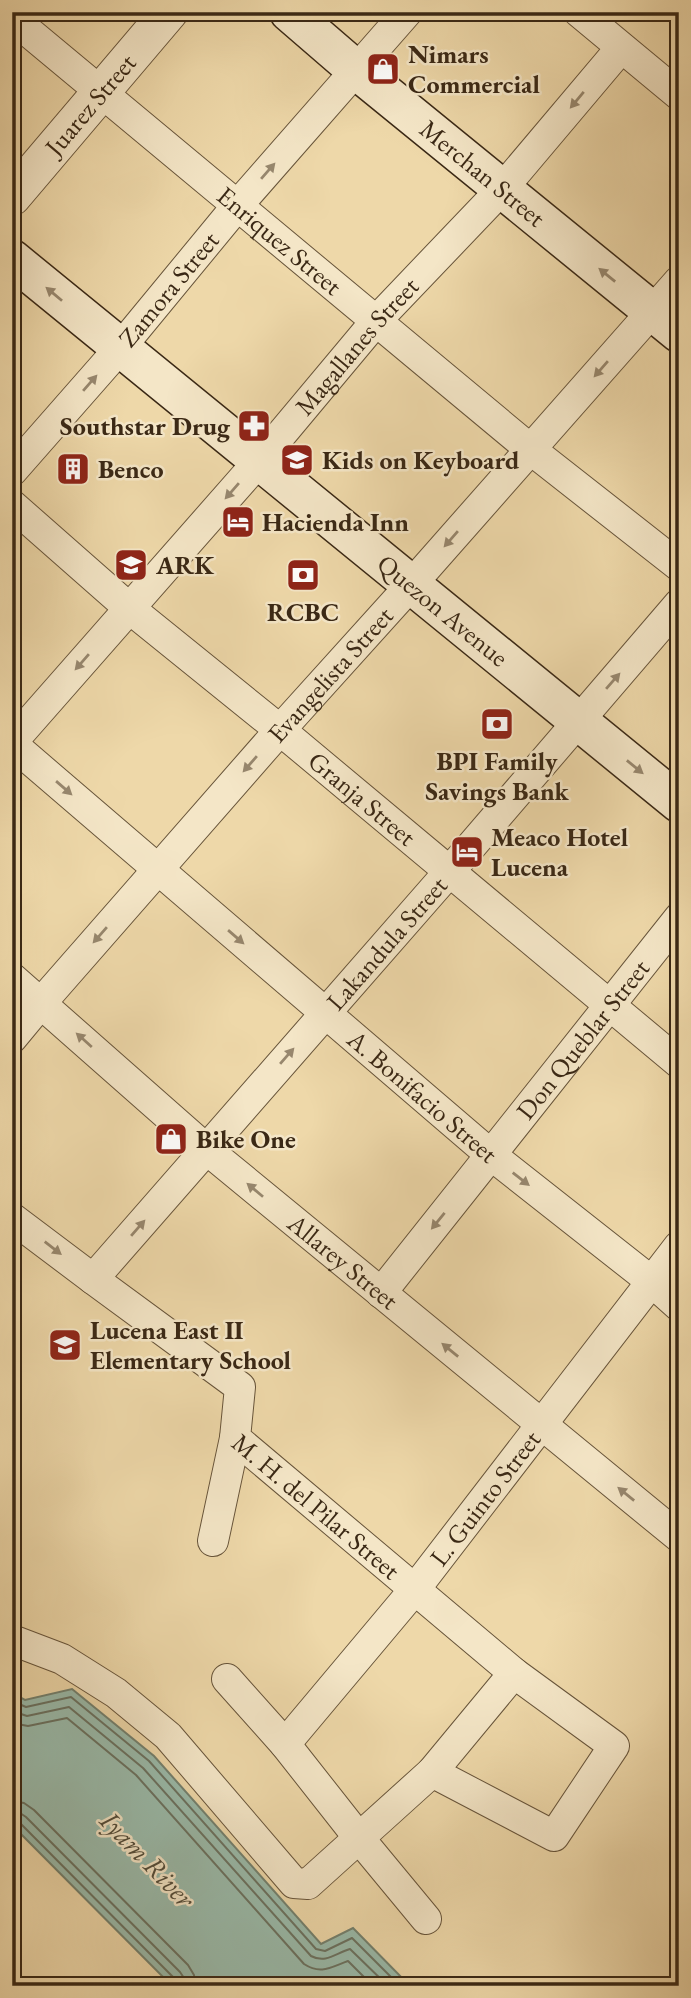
<svg xmlns="http://www.w3.org/2000/svg" width="691" height="1998" font-family="'EB Garamond',serif">
	<rect width="100%" height="100%" fill="#eed8a9"/>
	<filter id="stains"><feTurbulence type="fractalNoise" baseFrequency=".00286" numOctaves="4"/><feColorMatrix values="0 0 0 0 .2 0 0 0 0 .09 0 0 0 0 .02 0 0 0 .5 -.17"/></filter>
	<radialGradient id="worn" r=".72"><stop offset=".6" stop-color="#630" stop-opacity="0"/><stop offset="1" stop-color="#630" stop-opacity=".3"/></radialGradient>
	<path fill="#99baaa" stroke="#73806e" stroke-width="2" d="M72 1689 154 1756 321 1944 353 1928 410 1986H172L12 1825V1693L25 1700Z"/>
	<g fill="none" stroke-linecap="round" stroke-linejoin="round">
		<path stroke="#6a7160" stroke-width="2" d="M12 1701 26 1707 71 1697 149 1761 316 1949 325 1951 352 1938 400 1986
			M12 1711 27 1716 69 1707 143 1768 311 1956C326 1964 336 1953 350 1949L388 1986
			M12 1723 28 1726 67 1718 136 1775 304 1964C321 1975 331 1967 348 1961L373 1986
			M12 1801 24 1803 34 1810 188 1965 194 1975 195 1986
			M12 1812 20 1813 26 1817 180 1972 184 1978 185 1986
			M12 1821 20 1823 174 1978 176 1986"/>
		<defs>
			<g id="minor">
				<path d="M579 12 679 95"/>
				<path id="s1" d="M12 18 530 449 679 566"/>
				<path id="s2" d="M12 471 120 348 237 206 407 12"/>
				<path id="s3" d="M12 505 129 608 280 730 679 1063"/>
				<path id="s4" d="M12 742 259 461 376 321 502 189 621 48"/>
				<path id="s5" d="M12 744 491 1155 651 1281 679 1306"/>
				<path id="s6" d="M12 978 206 1149 679 1537"/>
				<path id="s7" d="M12 1038 41 1003 280 730 410 586 679 281"/>
				<path id="s8" d="M12 1218 93 1279 240 1387 235 1438 514 1673 614 1746 554 1836 432 1772"/>
				<path id="s9" d="M93 1279 449 872 679 604"/>
				<path id="s10" d="M381 1293 679 918"/>
				<path d="M213 1541 235 1438"/>
				<path d="M12 1640 62 1659 116 1693 168 1736 294 1883 308 1884 432 1772 514 1673"/>
				<path d="M227 1679 285 1744 359 1838 426 1919"/>
				<path id="s11" d="M285 1744 415 1589 679 1246"/>
			</g>
			<g id="tertiary">
				<path id="s12" d="M12 197 169 12"/>
			</g>
			<g id="secondary">
				<path id="s13" d="M289 12 355 69 679 333"/>
				<path id="s14" d="M12 259 679 803"/>
			</g>
		</defs>
		<use href="#minor" stroke="#67543a" stroke-width="32"/>
		<use href="#tertiary" stroke="#67543a" stroke-width="39"/>
		<use href="#secondary" stroke="#3a2815" stroke-width="41"/>
		<use href="#minor" stroke="#f4e6c7" stroke-width="30"/>
		<use href="#tertiary" stroke="#f4e6c7" stroke-width="37"/>
		<use href="#secondary" stroke="#f4e6c7" stroke-width="38"/>
	</g>
	<defs><path id="oneway-solid" d="M-6-.8H1V-3.2L6.5 0L1 3.2V.8H-6Z" transform="scale(1.75)"/></defs>
	<g fill="#97876e">
		<use href="#oneway-solid" transform="translate(577 100) rotate(130)"/>
		<use href="#oneway-solid" transform="translate(268 171) rotate(-49)"/>
		<use href="#oneway-solid" transform="translate(607 275) rotate(-141)"/>
		<use href="#oneway-solid" transform="translate(54 294) rotate(-140)"/>
		<use href="#oneway-solid" transform="translate(601 369) rotate(131)"/>
		<use href="#oneway-solid" transform="translate(90 383) rotate(-49)"/>
		<use href="#oneway-solid" transform="translate(232 491) rotate(131)"/>
		<use href="#oneway-solid" transform="translate(451 539) rotate(131)"/>
		<use href="#oneway-solid" transform="translate(82 662) rotate(131)"/>
		<use href="#oneway-solid" transform="translate(613 681) rotate(-49)"/>
		<use href="#oneway-solid" transform="translate(250 764) rotate(131)"/>
		<use href="#oneway-solid" transform="translate(635 767) rotate(39)"/>
		<use href="#oneway-solid" transform="translate(64 788) rotate(41)"/>
		<use href="#oneway-solid" transform="translate(100 935) rotate(131)"/>
		<use href="#oneway-solid" transform="translate(236 937) rotate(41)"/>
		<use href="#oneway-solid" transform="translate(84 1040) rotate(-138)"/>
		<use href="#oneway-solid" transform="translate(287 1056) rotate(-49)"/>
		<use href="#oneway-solid" transform="translate(521 1179) rotate(38)"/>
		<use href="#oneway-solid" transform="translate(255 1190) rotate(-140)"/>
		<use href="#oneway-solid" transform="translate(438 1221) rotate(129)"/>
		<use href="#oneway-solid" transform="translate(138 1228) rotate(-49)"/>
		<use href="#oneway-solid" transform="translate(53 1248) rotate(38)"/>
		<use href="#oneway-solid" transform="translate(450 1350) rotate(-141)"/>
		<use href="#oneway-solid" transform="translate(626 1494) rotate(-141)"/>
	</g>
	<defs>
		<symbol id="shop-square" viewBox="-11 -11 22 22"><rect x="-9" y="-9" width="18" height="18" rx="4" fill="#8f2418" stroke="#f4e6c7"/><path d="M-5-2.5h2.3a2.7 3.5 0 0 1 5.4 0H5L5.5 6h-11ZM-1.5-2.5h3a1.5 2.3 0 0 0-3 0Z" fill="#fff"/></symbol>
		<symbol id="pharmacy-square" viewBox="-11 -11 22 22"><rect x="-9" y="-9" width="18" height="18" rx="4" fill="#8f2418" stroke="#f4e6c7"/><path d="M-2-6h4v4h4v4h-4v4h-4v-4h-4v-4h4Z" fill="#fff"/></symbol>
		<symbol id="school-square" viewBox="-11 -11 22 22"><rect x="-9" y="-9" width="18" height="18" rx="4" fill="#8f2418" stroke="#f4e6c7"/><path d="M0-5L7-2L0 1L-7-2ZM-4 1L0 2.5L4 1V4Q0 6-4 4Z" fill="#fff"/></symbol>
		<symbol id="building-square" viewBox="-11 -11 22 22"><rect x="-9" y="-9" width="18" height="18" rx="4" fill="#8f2418" stroke="#f4e6c7"/><path d="M-4-6H4V6H1V3H-1V6H-4ZM-2.5-4.3h1.7v1.8h-1.7ZM.8-4.3h1.7v1.8H.8ZM-2.5-1h1.7V.8h-1.7ZM.8-1h1.7V.8H.8Z" fill="#fff"/></symbol>
		<symbol id="hotel-square" viewBox="-11 -11 22 22"><rect x="-9" y="-9" width="18" height="18" rx="4" fill="#8f2418" stroke="#f4e6c7"/><path d="M-6-4.5h1.5V1H6V5H4.5V3h-9V5H-6ZM-4 0a1.8 1.8 0 1 1 3.6 0ZM.5 0V-2.5h3Q6-2.5 6 0Z" fill="#fff"/></symbol>
		<symbol id="bank-square" viewBox="-11 -11 22 22"><rect x="-9" y="-9" width="18" height="18" rx="4" fill="#8f2418" stroke="#f4e6c7"/><path d="M-6-4H6V4H-6ZM0-2.3a2.3 2.3 0 1 0 0 4.6a2.3 2.3 0 1 0 0-4.6Z" fill="#fff"/></symbol>
	</defs>
	<g fill-rule="evenodd">
		<use href="#shop-square" x="364" y="50" width="38" height="38"/>
		<use href="#pharmacy-square" x="235" y="407" width="38" height="38"/>
		<use href="#school-square" x="278" y="441" width="38" height="38"/>
		<use href="#building-square" x="54" y="450" width="38" height="38"/>
		<use href="#hotel-square" x="219" y="503" width="38" height="38"/>
		<use href="#school-square" x="112" y="546" width="38" height="38"/>
		<use href="#bank-square" x="284" y="556" width="38" height="38"/>
		<use href="#bank-square" x="478" y="705" width="38" height="38"/>
		<use href="#hotel-square" x="448" y="833" width="38" height="38"/>
		<use href="#shop-square" x="152" y="1120" width="38" height="38"/>
		<use href="#school-square" x="46" y="1326" width="38" height="38"/>
	</g>
	<g text-anchor="middle" dominant-baseline="central" stroke-width="5" stroke-linejoin="round" paint-order="stroke">
		<g font-size="26" font-weight="bold" fill="#3a2815" stroke="#f4e6c7" text-anchor="start">
			<text x="408" y="54">Nimars<tspan x="408" dy="30">Commercial</tspan></text>
			<text x="230" y="426" text-anchor="end">Southstar Drug</text>
			<text x="322" y="460">Kids on Keyboard</text>
			<text x="98" y="469">Benco</text>
			<text x="262" y="522">Hacienda Inn</text>
			<text x="156" y="565">ARK</text>
			<text x="303" y="612" text-anchor="middle">RCBC</text>
			<text x="497" y="761" text-anchor="middle">BPI Family<tspan x="497" dy="30">Savings Bank</tspan></text>
			<text x="491" y="837">Meaco Hotel<tspan x="491" dy="30">Lucena</tspan></text>
			<text x="196" y="1139">Bike One</text>
			<text x="90" y="1330">Lucena East Ⅱ<tspan x="90" dy="30">Elementary School</tspan></text>
		</g>
		<g font-size="26" fill="#3a2815" stroke="#f4e6c7">
			<text stroke="none"><textPath href="#s12" startOffset="121">Juarez Street</textPath></text>
			<text stroke="none"><textPath href="#s13" startOffset="252">Merchan Street</textPath></text>
			<text stroke="none"><textPath href="#s1" startOffset="348">Enriquez Street</textPath></text>
			<text stroke="none"><textPath href="#s2" startOffset="240">Zamora Street</textPath></text>
			<text stroke="none"><textPath href="#s4" startOffset="525">Magallanes Street</textPath></text>
			<text stroke="none"><textPath href="#s14" startOffset="556">Quezon Avenue</textPath></text>
			<text stroke="none"><textPath href="#s7" startOffset="483">Evangelista Street</textPath></text>
			<text stroke="none"><textPath href="#s3" startOffset="457">Granja Street</textPath></text>
			<text stroke="none"><textPath href="#s9" startOffset="446">Lakandula Street</textPath></text>
			<text stroke="none"><textPath href="#s10" startOffset="324">Don Queblar Street</textPath></text>
			<text stroke="none"><textPath href="#s5" startOffset="541">A. Bonifacio Street</textPath></text>
			<text stroke="none"><textPath href="#s6" startOffset="436">Allarey Street</textPath></text>
			<text stroke="none"><textPath href="#s11" startOffset="317">L. Guinto Street</textPath></text>
			<text stroke="none"><textPath href="#s8" startOffset="441">M. H. del Pilar Street</textPath></text>
		</g>
		<g font-size="28" font-style="italic" fill="#524c3a" stroke="#f4e6c7">
			<text transform="translate(148 1859) rotate(46)">Iyam River</text>
		</g>
	</g>
	<rect width="691" height="1998" fill="none" stroke="#eed8a9" stroke-width="42"/>
	<rect x="14" y="14" width="663" height="1970" fill="none" stroke="#3a2815" stroke-width="3.5"/>
	<rect x="21" y="21" width="649" height="1956" fill="none" stroke="#3a2815" stroke-width="2"/>
	<rect width="100%" height="100%" filter="url(#stains)"/>
	<rect width="100%" height="100%" fill="url(#worn)"/>
</svg>
